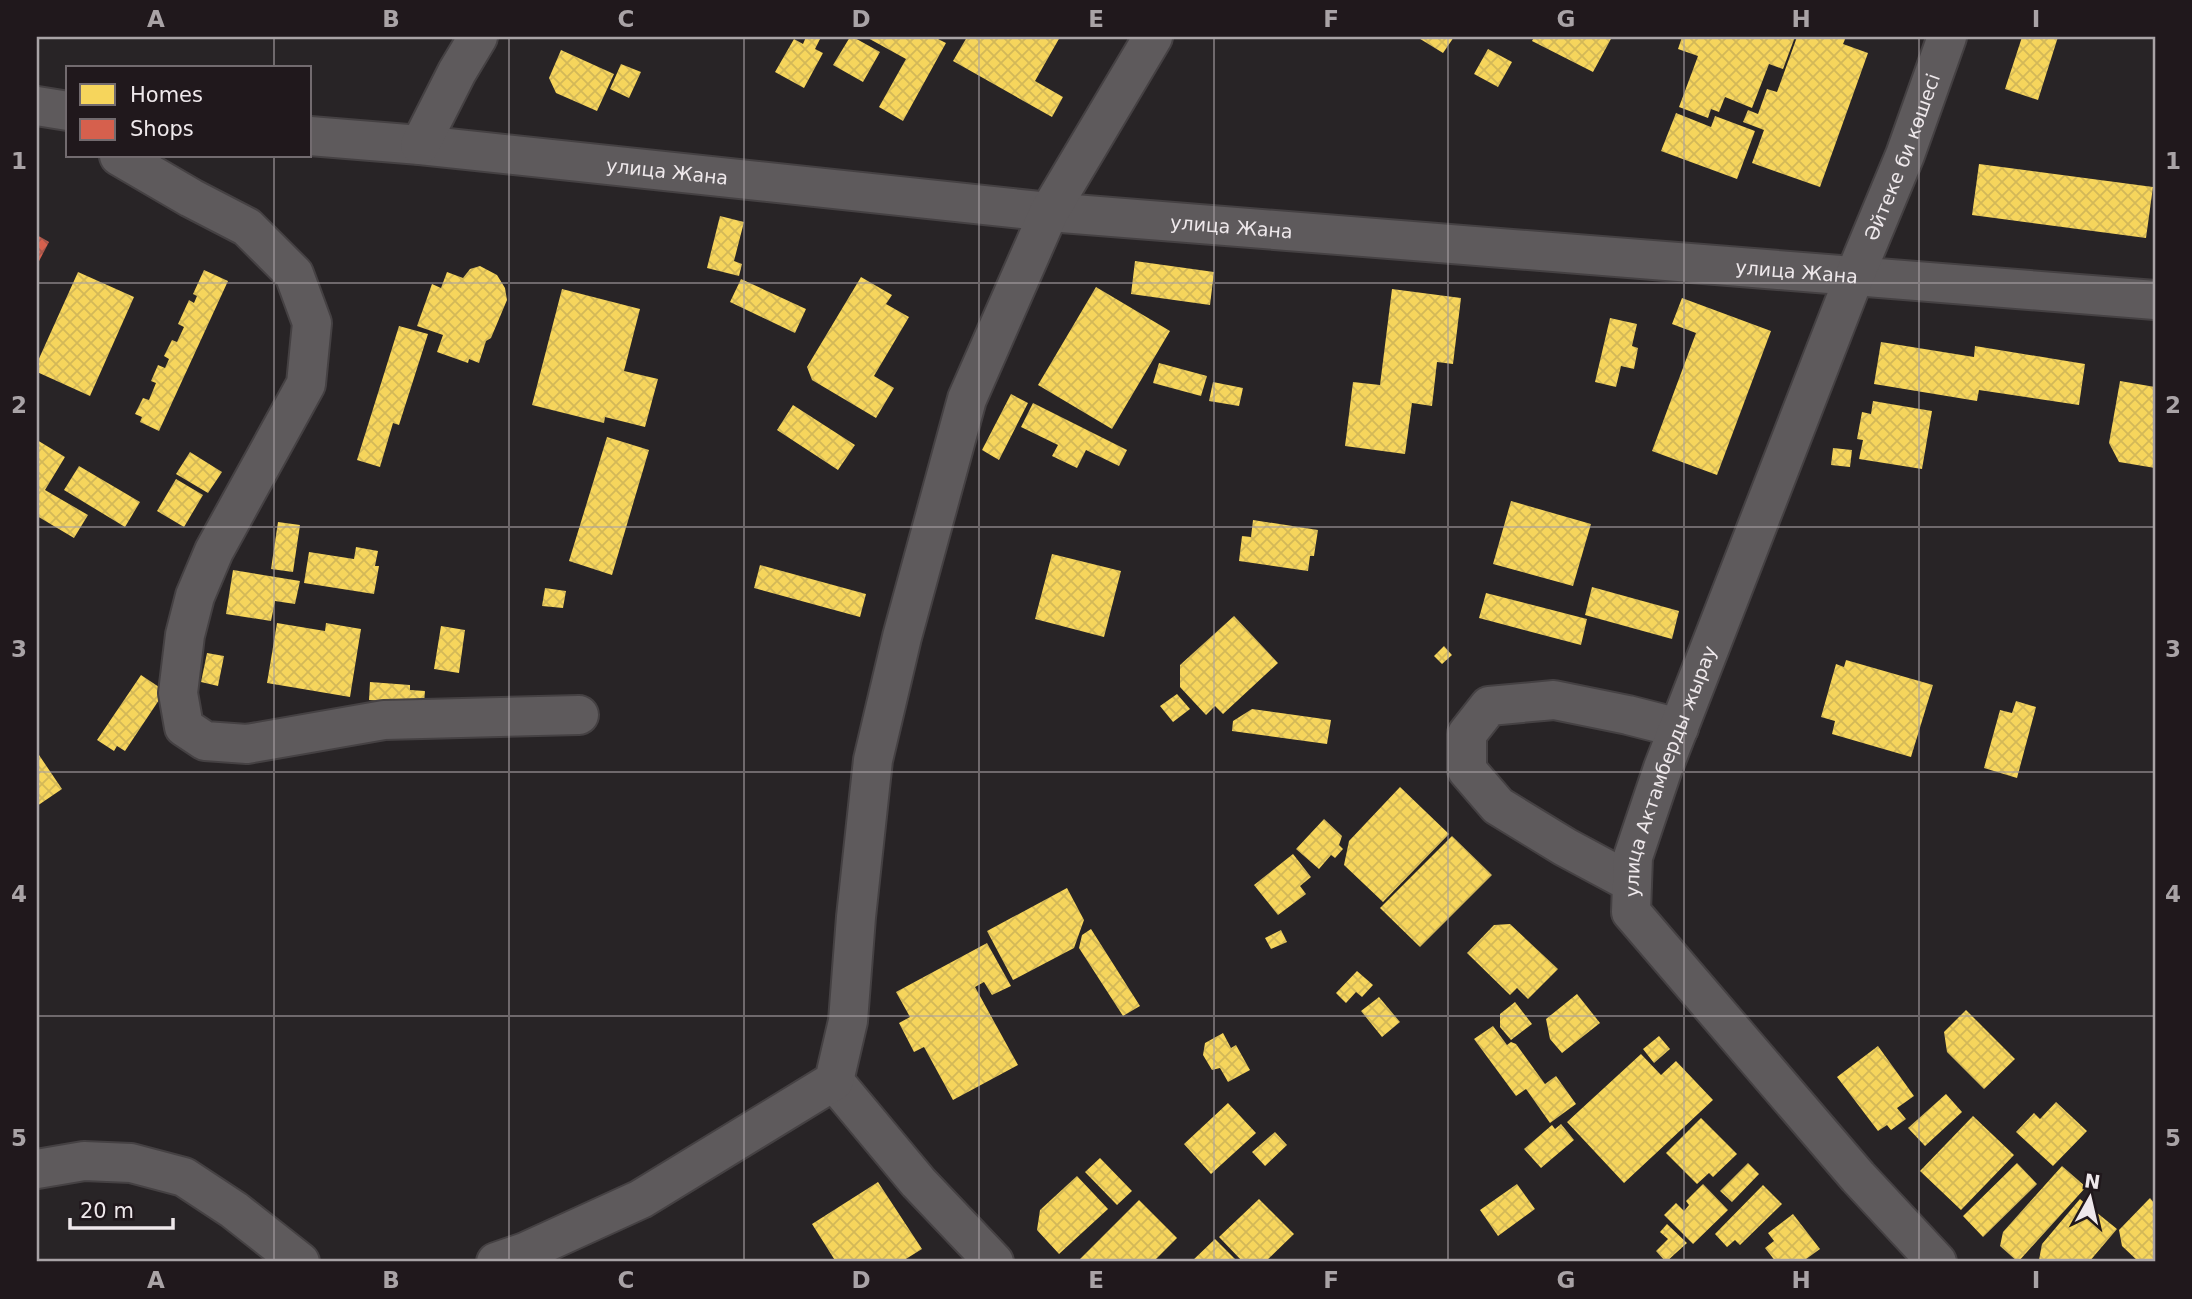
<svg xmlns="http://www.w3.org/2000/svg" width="2192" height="1299" font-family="'DejaVu Sans',sans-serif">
	<defs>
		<pattern id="homes-cross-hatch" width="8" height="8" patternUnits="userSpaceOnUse" patternTransform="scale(1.75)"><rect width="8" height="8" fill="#f6d55c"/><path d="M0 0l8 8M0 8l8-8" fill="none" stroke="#d3b858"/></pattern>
		<pattern id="shops-cross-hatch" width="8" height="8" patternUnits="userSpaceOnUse" patternTransform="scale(1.75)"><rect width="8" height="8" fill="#d6604d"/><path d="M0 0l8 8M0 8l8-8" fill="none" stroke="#a4574b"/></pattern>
	</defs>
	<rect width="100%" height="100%" fill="#282426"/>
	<path fill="url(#homes-cross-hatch)" d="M806 37H821L815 49 823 53 804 88 775 72 794 39 803 44Z
		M850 37H853L880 52 863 82 833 65Z
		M866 37H934L946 43 903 121 879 107 906 59Z
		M967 37H1060L1035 81 1063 97 1052 117 953 61Z
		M1417 37H1454L1443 53Z
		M1534 37H1612L1593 72 1532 41Z
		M1682 37H1795L1783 69 1769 64 1752 108 1725 97 1719 112 1711 109 1708 118 1679 107 1698 56 1678 49Z
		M1797 37H1846L1843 44 1868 53 1820 187 1752 163 1764 130 1743 122 1748 110 1758 114 1767 89 1777 92Z
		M2022 37H2058L2038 100 2005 89Z
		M1488 49 1512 62 1498 87 1474 74Z
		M561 50 614 74 597 111 556 93 549 78Z
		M621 64 641 72 629 98 610 89Z
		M1676 113 1711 127 1715 116 1755 131 1737 179 1661 151Z
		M1979 164 2153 187 2146 238 1972 215Z
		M720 216 744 222 734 261 742 264 739 276 707 268Z
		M1135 261 1214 272 1210 305 1131 294Z
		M480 266 497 275 505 288 507 300 491 338 486 341 479 363 469 359 468 363 437 352 443 335 417 326 432 284 441 288 447 272 463 278 470 269Z
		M204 270 228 281 159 431 140 422 142 417 135 414 143 398 149 400 156 383 151 381 158 365 165 368 169 359 164 356 172 340 177 342 184 327 178 324 189 300 194 303 197 296 193 294Z
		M78 272 134 297 90 396 37 372V363Z
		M861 277 892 295 886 304 909 317 874 376 894 388 876 418 812 380 807 367Z
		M741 279 806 309 795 333 730 302Z
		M1096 287 1170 331 1112 429 1038 385Z
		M562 289 640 309 624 371 658 379 645 427 605 417 604 423 532 405Z
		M1392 289 1461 298 1453 364 1437 362 1432 406 1412 403 1405 454 1345 446 1353 382 1380 385Z
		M1682 298 1771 331 1717 475 1652 451 1696 333 1672 324Z
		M1610 318 1637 324 1632 346 1638 348 1634 369 1621 366 1616 387 1595 382Z
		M399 326 428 334 399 425 393 423 380 467 357 460Z
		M1881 342 1974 357 1975 346 2085 364 2079 405 1979 390 1977 401 1874 384Z
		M1159 363 1207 376 1201 396 1153 383Z
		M2120 381 2155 387V468L2119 462 2109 443Z
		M1213 382 1243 388 1239 406 1209 401Z
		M1011 394 1028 403 999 460 982 450Z
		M1873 401 1932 411 1922 469 1859 459 1863 440 1857 439 1862 412 1871 414Z
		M1033 403 1127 450 1119 466 1086 450 1077 468 1052 456 1058 445 1021 427Z
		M793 405 855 445 838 470 777 430Z
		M607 437 649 450 612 575 569 561Z
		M37 440 65 457 45 490 88 515 74 538 37 516Z
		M1833 448 1852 450 1850 467 1831 465Z
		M190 452 222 472 208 493 176 474Z
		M79 466 140 502 125 527 64 490Z
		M176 479 203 495 184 527 157 511Z
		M1511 501 1591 524 1573 586 1493 564Z
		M1253 520 1318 530 1314 556H1310L1308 571 1239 561 1242 536 1251 537Z
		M278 522 300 525 293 572 271 569Z
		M356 547 378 551 375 566H379L374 594 304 583 309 552 354 559Z
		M1052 554 1121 571 1104 637 1035 619Z
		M760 565 866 594 860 617 754 588Z
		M233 570 300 581 295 604 275 601 271 621 226 614Z
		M1592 587 1679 611 1672 639 1585 615Z
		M545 588 566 591 563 608 542 606Z
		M1486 593 1587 619 1581 645 1479 618Z
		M1234 616 1278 663 1223 714 1215 706 1206 715 1180 687V665Z
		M277 623 325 631 326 623 361 629 350 697 267 683Z
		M441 626 465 630 459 673 434 669Z
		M1444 646 1452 655 1442 664 1434 656Z
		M207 653 224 656 218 686 201 682Z
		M1846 660 1933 685 1911 757 1832 734 1835 721 1821 717 1836 664 1844 667Z
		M141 675 165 691 125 751 117 746 114 751 97 740Z
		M370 682 410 685V690L425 691 424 703 369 700Z
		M1177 694 1190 709 1173 722 1160 706Z
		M2016 701 2036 707 2017 778 1984 768 2000 710 2012 713Z
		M1252 709 1331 720 1327 744 1232 731 1233 721Z
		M37 752 62 789 37 806Z
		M1400 787 1449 834 1383 902 1344 865 1349 841Z
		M1324 819 1342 836 1339 845 1343 849 1335 858 1331 855 1319 869 1296 849Z
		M1452 836 1492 875 1420 947 1380 908Z
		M1293 854 1311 877 1300 886 1306 894 1278 915 1254 885Z
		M1067 888 1084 920 1074 948 1013 980 987 931Z
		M1510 924 1558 969 1528 999 1517 988 1510 995 1467 953 1494 925Z
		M1091 929 1140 1006 1123 1016 1079 948 1082 935Z
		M1281 930 1287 942 1271 949 1265 938Z
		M987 943 1011 986 992 995 984 982 975 987 1018 1065 953 1100 924 1047 914 1052 899 1023 910 1017 896 992Z
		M1357 971 1373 985 1362 997 1356 992 1346 1003 1336 993Z
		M1577 994 1600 1023 1562 1053 1550 1039 1546 1019Z
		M1379 997 1400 1022 1382 1037 1361 1011Z
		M1515 1002 1532 1024 1511 1040 1500 1027V1014Z
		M1966 1010 2015 1059 1984 1089 1947 1052 1944 1032Z
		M1493 1026 1507 1045 1511 1042 1516 1044 1545 1084 1556 1076 1576 1104 1550 1123 1526 1089 1516 1096 1474 1039Z
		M1223 1033 1231 1048 1236 1045 1250 1070 1228 1082 1220 1068 1212 1070 1203 1055 1205 1043Z
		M1659 1036 1670 1049 1654 1063 1643 1049Z
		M1878 1046 1914 1096 1897 1108 1906 1119 1891 1130 1887 1125 1878 1131 1837 1077Z
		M1641 1054 1661 1075 1676 1061 1713 1100 1624 1183 1567 1122Z
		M1946 1094 1962 1112 1925 1146 1908 1128Z
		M2056 1102 2087 1131 2053 1166 2016 1132 2034 1113 2040 1119Z
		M1228 1103 1256 1133 1211 1174 1184 1144Z
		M1973 1116 2014 1155 1961 1210 1920 1171Z
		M1701 1118 1737 1154 1713 1177 1709 1173 1697 1184 1666 1153Z
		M1561 1124 1574 1140 1541 1168 1524 1149 1552 1125 1555 1129Z
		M1275 1132 1287 1145 1265 1166 1252 1152Z
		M1100 1158 1132 1191 1117 1205 1085 1172Z
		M1748 1163 1759 1174 1732 1202 1720 1191Z
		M2017 1163 2037 1184 1983 1237 1963 1216Z
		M2062 1166 2086 1187 2018 1262 2000 1246 2003 1232Z
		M1077 1176 1108 1209 1059 1254 1037 1230 1040 1210Z
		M878 1182 922 1249 901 1262H836L812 1224Z
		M1517 1184 1535 1209 1498 1236 1480 1210Z
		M1703 1184 1728 1210 1693 1244 1664 1215 1676 1203 1684 1211 1689 1205 1686 1201Z
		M1763 1185 1782 1204 1740 1245 1735 1240 1727 1247 1715 1234Z
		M2150 1198 2155 1204V1262H2139L2122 1246 2119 1230Z
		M1259 1199 1294 1234 1265 1262H1243L1219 1237Z
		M2080 1199 2117 1229 2089 1262H2042L2039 1260 2042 1244Z
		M1139 1200 1177 1238 1153 1262H1077Z
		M1793 1214 1820 1249 1802 1262H1776L1765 1248 1774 1241 1768 1233Z
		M1667 1224 1687 1243 1666 1262 1656 1251 1668 1239 1660 1232Z
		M1215 1239 1238 1262H1191Z"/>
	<path fill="url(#shops-cross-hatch)" d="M37 235 49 242 37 265Z"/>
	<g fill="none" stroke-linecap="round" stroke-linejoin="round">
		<defs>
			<g id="minor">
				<path d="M37 106 68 111"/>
				<path id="s1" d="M310 136 420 145 1049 212 2155 300"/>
				<path d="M420 145 457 72 478 37"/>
				<path d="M119 156 191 198 247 227 294 274 312 323 306 384 214 551 195 596 185 635 178 693 184 727 205 741 247 744 384 720 579 715"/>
				<path d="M1632 883 1565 847 1498 806 1467 770V734L1489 706 1554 700 1628 715 1679 728"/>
				<path d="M834 1081 918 1182 994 1262"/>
				<path d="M37 1169 84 1161 131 1163 184 1177 234 1210 300 1262"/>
				<path d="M496 1262 525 1252 641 1199 834 1081 848 1021 856 917 873 760 902 637 967 399 1049 212 1153 37"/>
				<path id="s2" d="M1937 1262 1858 1177 1631 912 1633 857 1663 768 1855 275 1905 155 1947 37"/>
			</g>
		</defs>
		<use href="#minor" stroke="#454143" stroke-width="42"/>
		<use href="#minor" stroke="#5e5a5c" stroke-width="38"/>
	</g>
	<path fill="none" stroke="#a9a3a6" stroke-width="2" stroke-opacity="0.55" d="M274 37V68M509 37V1262M744 37V1262M979 37V1262M1214 37V1262M1448 37V1262M1684 37V1262M1919 37V1262M274 156V1262M37 283H2155M37 527H2155M37 772H2155M37 1016H2155"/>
	<g text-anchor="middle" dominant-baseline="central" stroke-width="7" stroke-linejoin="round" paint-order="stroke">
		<g font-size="19" fill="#eee8eb" stroke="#20181c">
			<text stroke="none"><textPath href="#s2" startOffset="1270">Әйтеке би көшесі</textPath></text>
			<text stroke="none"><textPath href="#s1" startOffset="359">улица Жана</textPath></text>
			<text stroke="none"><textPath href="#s1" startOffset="926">улица Жана</textPath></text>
			<text stroke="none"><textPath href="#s1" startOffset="1493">улица Жана</textPath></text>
			<text stroke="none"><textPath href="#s2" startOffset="612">улица Актамберды жырау</textPath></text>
		</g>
	</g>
	<rect width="2192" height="1299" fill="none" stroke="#20181c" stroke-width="77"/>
	<rect x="66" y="66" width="245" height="91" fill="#20181c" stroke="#726b6f" stroke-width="2"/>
	<rect x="80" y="84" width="35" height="21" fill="#f6d55c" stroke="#726b6f" stroke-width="2"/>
	<text x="130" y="102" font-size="21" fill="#eee8eb">Homes</text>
	<rect x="80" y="119" width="35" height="21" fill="#d6604d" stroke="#726b6f" stroke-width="2"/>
	<text x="130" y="136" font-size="21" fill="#eee8eb">Shops</text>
	<g transform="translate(2090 1198) rotate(8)" stroke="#20181c" stroke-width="5" paint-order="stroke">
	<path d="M0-5L12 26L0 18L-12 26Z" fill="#eee8eb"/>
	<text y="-10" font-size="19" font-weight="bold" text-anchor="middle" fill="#eee8eb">N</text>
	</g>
	<path d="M70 1218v10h103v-10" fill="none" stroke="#eee8eb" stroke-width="3.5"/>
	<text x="80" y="1218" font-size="21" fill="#eee8eb" stroke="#20181c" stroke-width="5" paint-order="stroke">20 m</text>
	<rect x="38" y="38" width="2116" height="1222" fill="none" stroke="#a9a3a6" stroke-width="2.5"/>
	<g font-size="23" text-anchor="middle" font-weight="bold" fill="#a9a3a6">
		<text x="156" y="27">A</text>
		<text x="391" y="27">B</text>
		<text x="626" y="27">C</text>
		<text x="861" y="27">D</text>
		<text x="1096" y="27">E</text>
		<text x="1331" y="27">F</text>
		<text x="1566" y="27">G</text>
		<text x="1801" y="27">H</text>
		<text x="2036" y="27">I</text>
		<text x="19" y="169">1</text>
		<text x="2173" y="169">1</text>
		<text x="19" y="413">2</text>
		<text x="2173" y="413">2</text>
		<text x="19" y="657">3</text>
		<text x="2173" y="657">3</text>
		<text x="19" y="902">4</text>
		<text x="2173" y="902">4</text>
		<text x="19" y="1146">5</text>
		<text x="2173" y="1146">5</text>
		<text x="156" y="1288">A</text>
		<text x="391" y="1288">B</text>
		<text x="626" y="1288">C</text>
		<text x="861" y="1288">D</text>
		<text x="1096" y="1288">E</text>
		<text x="1331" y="1288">F</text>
		<text x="1566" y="1288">G</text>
		<text x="1801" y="1288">H</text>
		<text x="2036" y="1288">I</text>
	</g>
</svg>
